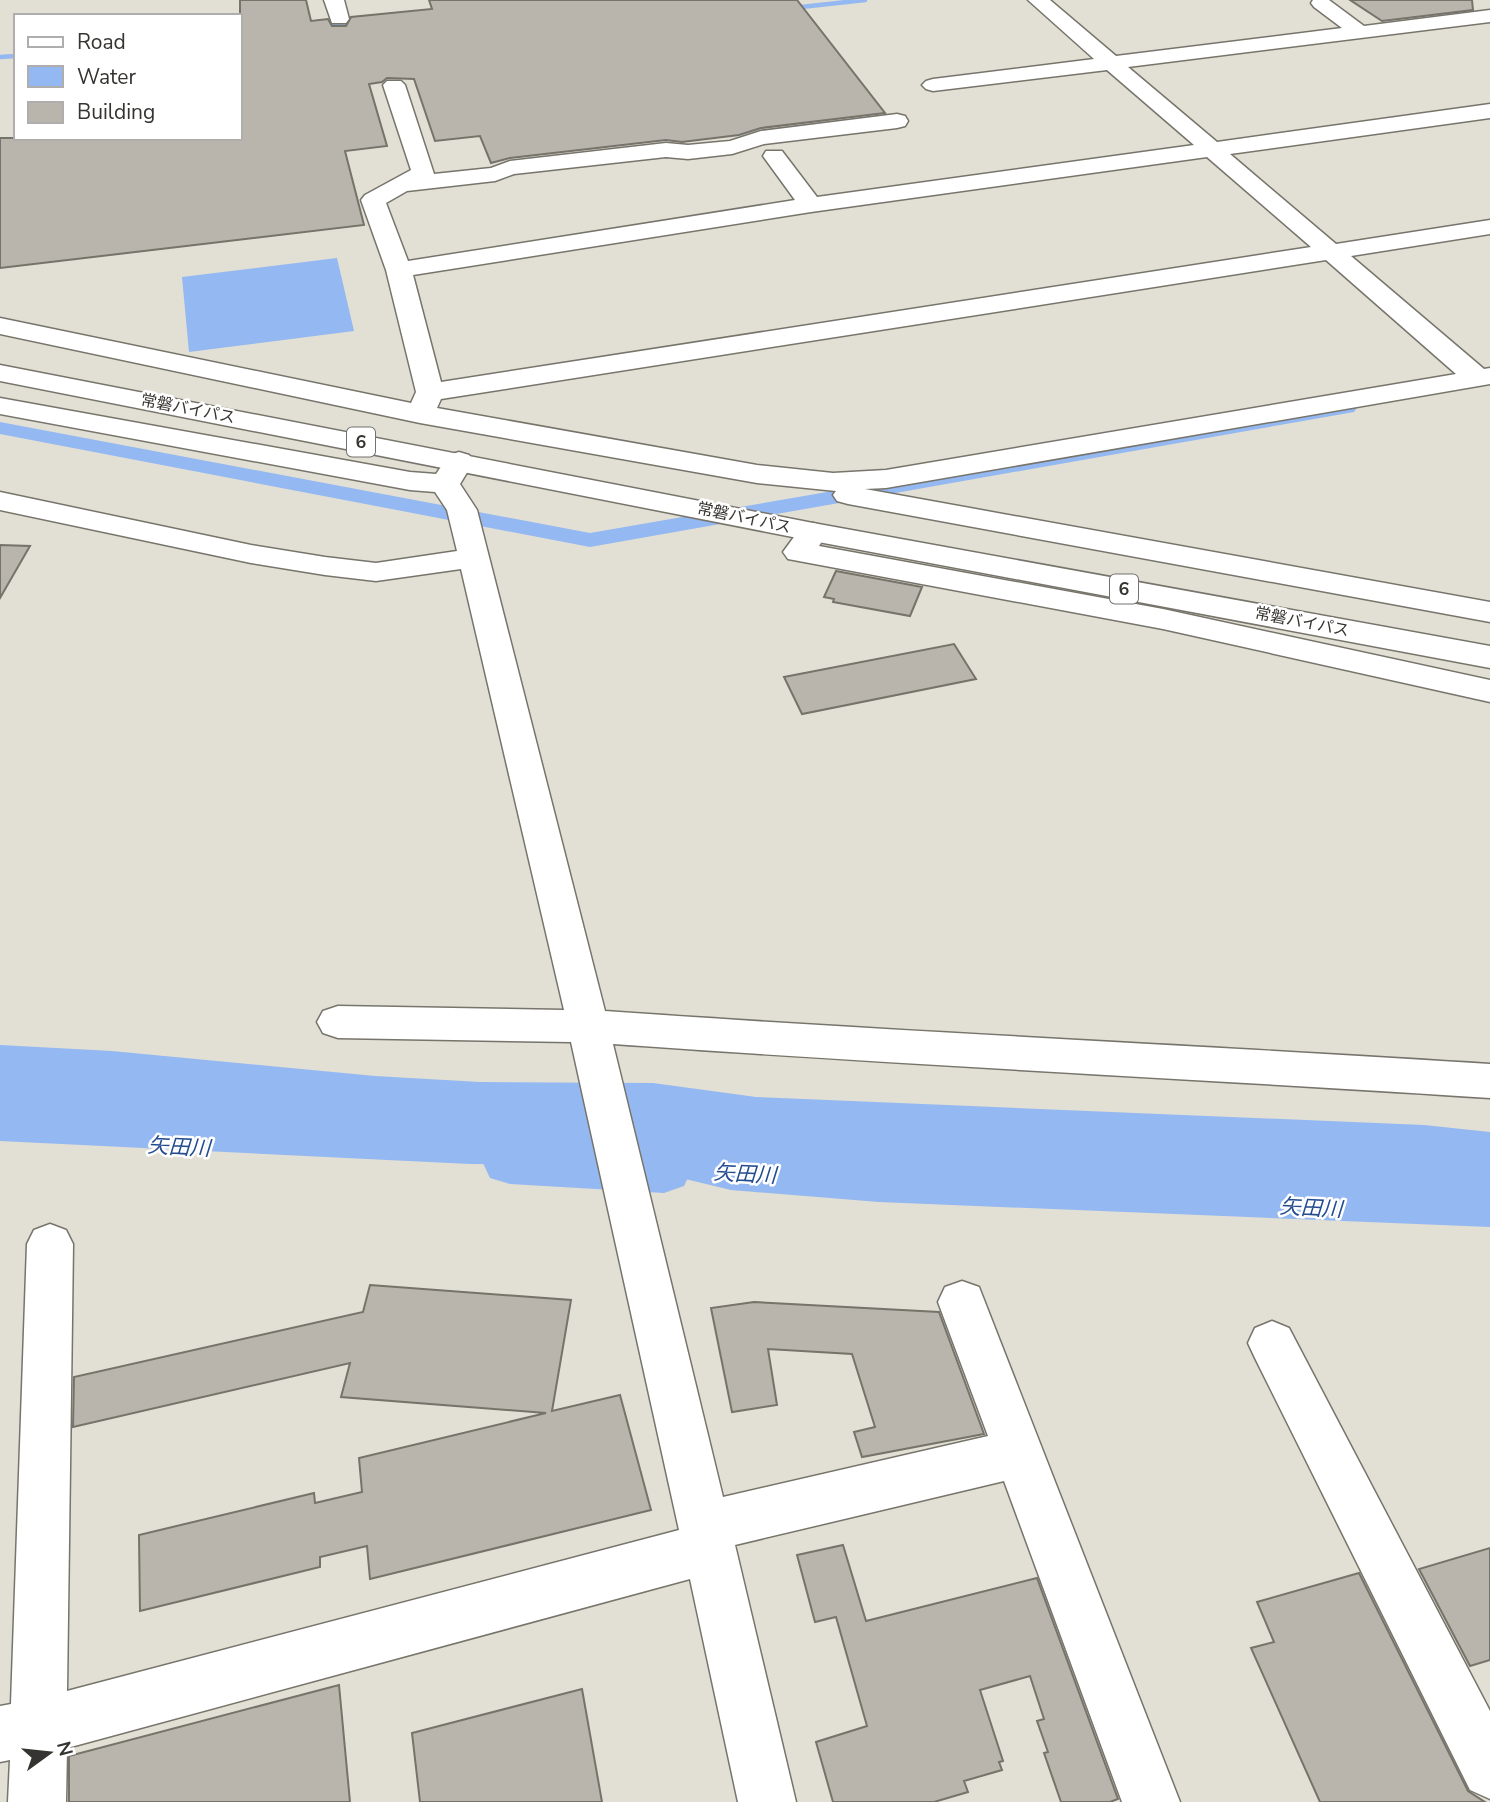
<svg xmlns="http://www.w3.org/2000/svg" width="1490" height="1802" font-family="'Nunito Sans','Noto Sans JP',sans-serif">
	<rect width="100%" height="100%" fill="#e2dfd4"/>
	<path fill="#94b8f2" d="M337 258 354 331 189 352 182 277Z
		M0 1045 112 1051 375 1076 480 1082 653 1083 756 1097 1424 1125 1490 1132V1227L879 1202 731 1190 627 1165 470 1164 0 1141Z"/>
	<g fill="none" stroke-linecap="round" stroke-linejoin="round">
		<path stroke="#94b8f2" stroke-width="4.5" d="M792 8 865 0
			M323 25 359 24
			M0 57 16 56"/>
		<path fill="#94b8f2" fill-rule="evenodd" d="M1347 402 1354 404 1357 408 1354 412 590 547 0 434V422L590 533Z"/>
		<path fill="#94b8f2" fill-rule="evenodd" d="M510 1138 664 1145 684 1152 692 1169 684 1186 664 1193 510 1184 490 1178 482 1161 490 1144Z"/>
	</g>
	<path fill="#b9b5ac" stroke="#76736a" stroke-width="2" d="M240 0H306L311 21 328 19 332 26H346L351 17 432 9 429 0H797L885 113 761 128 739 135 682 142 666 140 510 158 491 163 480 136 435 141 414 79 387 78 382 82 369 84 387 146 345 151 364 225 0 268V138H240Z
		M1350 0H1472L1473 10 1382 21Z
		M0 545 30 546 0 598Z
		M836 571 922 587 910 616 833 602 834 599 824 597Z
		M954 644 976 679 802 714 784 677Z
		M370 1285 571 1300 552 1411 620 1395 651 1510 370 1579 367 1546 320 1557V1567L140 1611 139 1535 314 1493 315 1503 362 1492 359 1458 546 1413 341 1397 350 1363 73 1427 74 1377 363 1312Z
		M754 1302 939 1312 984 1434 862 1457 854 1432 875 1427 852 1354 768 1349 777 1405 732 1412 711 1308Z
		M843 1545 866 1621 1037 1578 1118 1799 1110 1802H1061L1044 1753 1048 1752 1037 1721 1044 1719 1030 1676 980 1690 1003 1761 999 1762 1002 1770 964 1781 968 1792 934 1802H833L816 1742 867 1726 836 1617 815 1622 797 1555Z
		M1490 1548V1660L1470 1666 1419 1569Z
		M1359 1573 1468 1791 1485 1802H1320L1251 1648 1274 1642 1257 1602Z
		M339 1685 350 1802H69V1756Z
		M582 1689 602 1802H420L412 1733Z"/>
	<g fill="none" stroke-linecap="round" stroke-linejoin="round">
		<defs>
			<path id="minor" d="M324 0H344L349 19 346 23H332Z
				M1028 0H1050L1116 56 1342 28 1314 7 1311 3 1313 0H1329L1364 26 1490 10V22L1128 67 1217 142 1490 104V118L1230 154 1336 244 1490 220V234L1351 256 1484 369 1490 368V384L886 488 865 489 1490 602V622L848 504 837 501 833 495 836 491 757 483 420 423 0 334V318L411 403 416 392 386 270 361 200 365 195 411 170 383 85 387 81H401L405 85 434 174 491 168 510 161 666 143 688 145 730 141 761 131 897 114 905 116 908 121 905 126 897 128 764 144 732 154 688 159 666 157 514 174 495 181 407 191 386 203 408 261 795 200 763 156 766 151H782L817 197 1194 145 1107 70 933 91 926 89 922 85 926 81 933 79 1094 59ZM1207 157 1311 247 441 382 413 275 811 212ZM1326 260 1456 374 886 470 833 473 757 465 437 408 441 399Z
				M0 398 410 472 436 474 449 455 459 452 469 455 474 461 460 484 477 510 605 1011C900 1032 1195 1045 1490 1064V1098C1198 1079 905 1065 613 1044L723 1497 988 1436 938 1302 945 1287 962 1281 979 1287 1180 1802H1122L1004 1481 735 1545 796 1802H738L690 1579 67 1748 66 1802H8L10 1760 0 1762V1706L11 1704 27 1244 34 1230 50 1224 66 1230 73 1244 67 1691 679 1530 571 1042 338 1038 323 1033 317 1022 323 1011 338 1006 564 1010 461 569 376 581 325 575 251 563 0 510V492L251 545 325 557 376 563 457 551 447 510 435 492 410 490 0 414Z
				M813 523 824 526 828 532 819 546 1163 609 1490 680V702L1163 629 788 559 783 552 802 526Z
				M1272 1321 1289 1328 1490 1711V1799L1470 1790 1255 1358 1248 1343 1255 1328Z"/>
			<path id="highway" d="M0 365 813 523 1490 646V668L813 541 0 381Z"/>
		</defs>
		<use href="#minor" stroke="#77746b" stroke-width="3"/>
		<use href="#highway" stroke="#77746b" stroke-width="3"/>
		<use href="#minor" fill="#fff" fill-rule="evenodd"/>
		<use href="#highway" fill="#fff" fill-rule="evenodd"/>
	</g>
	<g text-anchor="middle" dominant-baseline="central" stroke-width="5" stroke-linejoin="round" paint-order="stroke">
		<g font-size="16" fill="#363430" stroke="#fff">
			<text transform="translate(188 409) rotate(11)">常磐バイパス</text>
			<text transform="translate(744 518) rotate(12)">常磐バイパス</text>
			<text transform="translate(1302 622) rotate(11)">常磐バイパス</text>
		</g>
		<g fill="#fff" stroke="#72716e" stroke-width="2">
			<rect x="347" y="427.5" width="28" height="29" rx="5"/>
			<rect x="1110" y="574.5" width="28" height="29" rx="5"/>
		</g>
		<g font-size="18" font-weight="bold" fill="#363430">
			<text x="361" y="442">6</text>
			<text x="1124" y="589">6</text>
		</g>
		<g font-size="21" font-style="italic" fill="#234c90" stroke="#fff">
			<text transform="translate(179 1147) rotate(3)">矢田川</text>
			<text transform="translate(745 1174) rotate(3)">矢田川</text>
			<text transform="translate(1311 1208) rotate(3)">矢田川</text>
		</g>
	</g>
	<rect x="14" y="14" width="228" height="126" fill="#ffffff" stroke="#afaeac" stroke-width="2"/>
	<rect x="28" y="37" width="35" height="10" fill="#ffffff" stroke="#afaeac" stroke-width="2"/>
	<text x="77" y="49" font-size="21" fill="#363430">Road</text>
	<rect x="28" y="66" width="35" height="21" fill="#94b8f2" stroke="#afaeac" stroke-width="2"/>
	<text x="77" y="84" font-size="21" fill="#363430">Water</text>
	<rect x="28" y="102" width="35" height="21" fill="#b9b5ac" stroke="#afaeac" stroke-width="2"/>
	<text x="77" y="119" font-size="21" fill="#363430">Building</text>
	<g transform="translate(49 1753) rotate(75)" stroke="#ffffff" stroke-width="5" paint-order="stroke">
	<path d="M0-5L12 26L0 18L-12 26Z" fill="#363430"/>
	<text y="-10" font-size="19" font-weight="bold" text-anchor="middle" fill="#363430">N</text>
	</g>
</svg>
